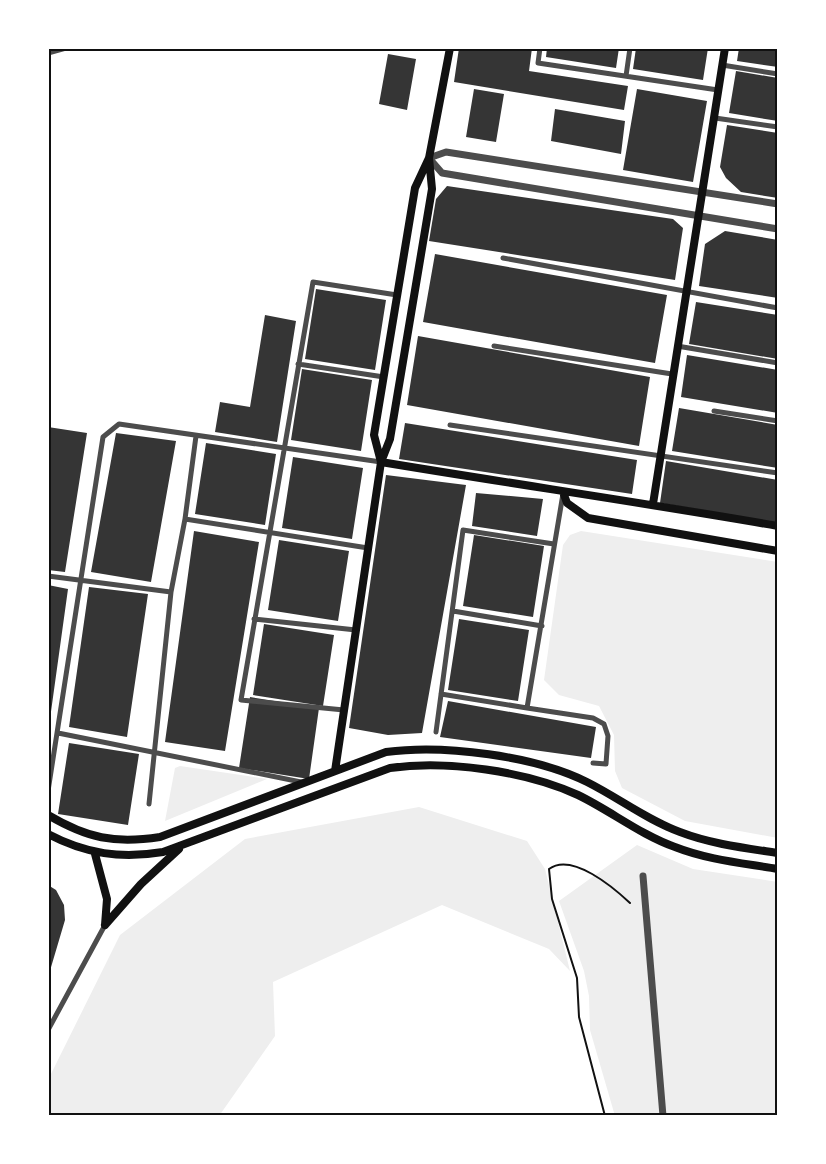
<svg xmlns="http://www.w3.org/2000/svg" width="826" height="1164" font-family="Signika,sans-serif">
	<rect width="100%" height="100%" fill="#fff"/>
	<path fill="#eee" d="M581 531 778 562V838L685 821 622 788 615 771 614 735 599 706 559 695 544 680 563 545 570 535Z
		M180 766 267 779 165 821 175 768Z
		M419 807 527 841 545 869 570 971 549 949 442 905 273 982 275 1036 219 1116H48V1080L120 935 245 839Z
		M637 845 693 869 778 882V1116H615L590 1030 589 996 584 971 559 901Z"/>
	<path fill="#353535" d="M459 48H532L529 71 628 86 624 110 454 82Z
		M547 48H619L616 68 546 57Z
		M636 48H708L703 80 633 69Z
		M739 48H778V67L737 61Z
		M388 54 416 59 407 110 379 104Z
		M736 71 778 78V121L729 113Z
		M474 89 504 94 496 142 466 137Z
		M637 89 707 101 693 182 623 170Z
		M555 109 625 121 621 154 551 141Z
		M727 125 778 133V198L741 192 726 178 720 167Z
		M447 186 673 219 683 228 675 280 429 241 436 199Z
		M725 231 778 240V298L699 286 705 244Z
		M435 254 667 295 655 363 423 322Z
		M316 289 386 300 375 370 305 359Z
		M696 302 778 315V359L689 344Z
		M265 315 296 321 277 442 215 432 220 402 250 407Z
		M418 336 650 377 639 446 407 405Z
		M687 355 778 370V413L681 397Z
		M302 369 372 380 361 451 291 440Z
		M679 408 778 425V468L672 451Z
		M405 423 637 460 632 494 399 459Z
		M48 427 87 433 65 572 48 570Z
		M116 433 176 441 151 582 91 572Z
		M206 443 276 454 265 525 195 514Z
		M293 457 363 468 352 539 282 528Z
		M666 461 778 480V523L660 503Z
		M386 475 466 485 422 733 388 735 349 728Z
		M476 493 543 499 537 536 472 526Z
		M194 531 259 542 225 751 165 742Z
		M474 535 544 546 533 617 463 606Z
		M279 540 349 551 338 621 268 610Z
		M48 585 68 589 49 726H48Z
		M89 587 148 594 127 737 69 727Z
		M459 619 529 630 518 701 448 690Z
		M264 624 334 635 323 706 253 695Z
		M250 697 319 708 309 779 239 768Z
		M448 701 596 727 591 758 440 737Z
		M69 743 139 754 128 825 58 814Z
		M48 885 56 890 64 905 65 920 49 974Z"/>
	<g fill="none" stroke-linecap="round" stroke-linejoin="round">
		<path stroke="#111" stroke-width="2" d="M605 1116 579 1017 577 978 552 899 549 869C572 852 614 888 630 903"/>
		<path stroke="#4c4c4c" stroke-width="5" d="M540 48 538 63 718 90
			M48 53 66 48
			M722 65 778 74
			M626 76 630 48
			M715 118 778 127
			M503 258 778 308
			M494 346 672 374
			M677 346 778 363
			M298 364 384 377
			M714 411 778 421
			M450 425 778 473
			M563 494 527 708 593 718 604 724 608 736 606 764 593 763
			M185 519 368 548
			M48 576 171 592
			M453 611 542 626
			M254 619 356 630
			M441 694 527 708
			M344 710 241 700 313 282 397 295
			M436 732 463 530 554 544
			M58 733 301 782
			M48 791 103 437 119 424 381 462
			M149 804 171 592 185 519 196 436
			M48 1030 105 925"/>
		<path stroke="#4c4c4c" stroke-width="7" d="M778 204 446 152 429 158 442 173 778 229
			M643 876 663 1116"/>
		<path stroke="#111" stroke-width="8" d="M381 462 374 435 415 188 429 158 450 48
			M381 462C513 484 646 503 778 526
			M563 492 567 503 588 518 778 551
			M653 504 725 48
			M335 771 381 462 390 439 432 189 429 158
			M48 815C87 838 114 844 160 837L386 752C444 744 535 756 587 782 619 798 647 820 680 832 711 844 745 848 778 853
			M48 834C86 854 121 859 163 852L390 768C447 760 526 771 578 795 611 811 641 835 675 847 708 860 743 863 778 869
			M95 854 107 899 105 925
			M105 925 141 884 179 849"/>
	</g>
	<rect width="826" height="1164" fill="none" stroke="#ffffff" stroke-width="99"/>
	<rect x="50" y="50" width="726" height="1064" fill="none" stroke="#111" stroke-width="2"/>
</svg>
